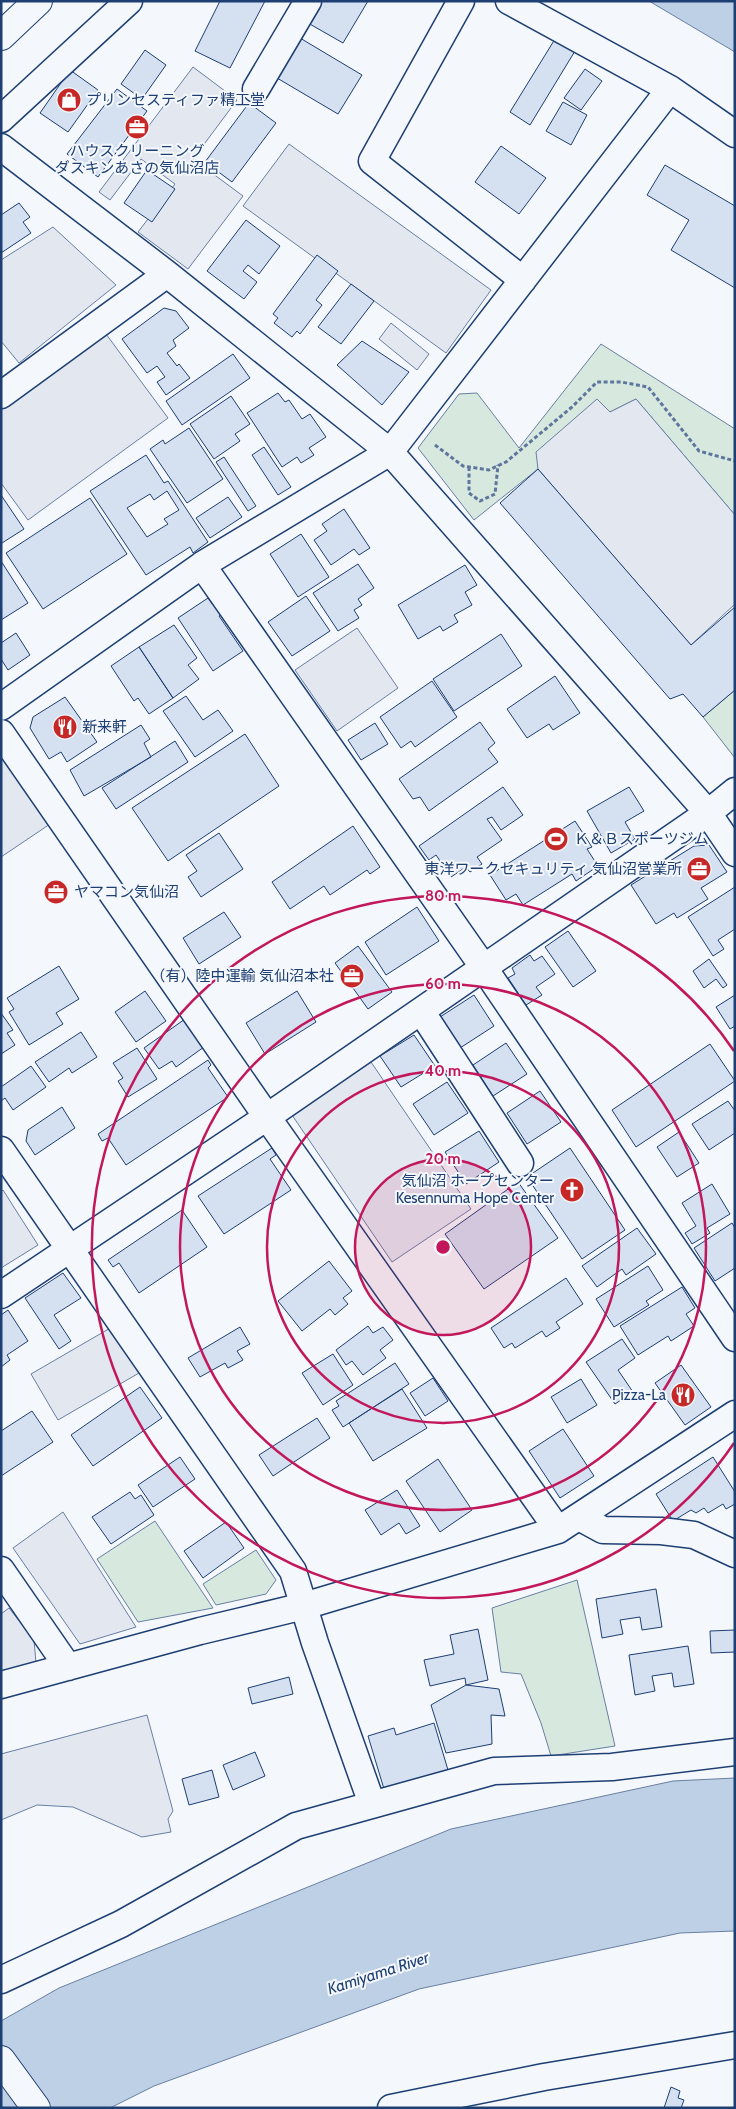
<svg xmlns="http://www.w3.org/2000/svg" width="736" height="2109" font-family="Cabin,'Noto Sans JP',sans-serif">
	<rect width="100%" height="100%" fill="#f4f7fb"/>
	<path fill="#d7e8df" stroke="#687fa3" d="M601 344 735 429V515L636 399 610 412 596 400 538 469 474 520 418 448 459 394 477 393 519 448Z
		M735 690V758L703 717Z
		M155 1521 213 1608 138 1622 97 1559Z
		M256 1550 276 1580 266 1594 216 1605 203 1584Z
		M577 1580 615 1746 551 1756 541 1723 521 1674 501 1672 492 1608Z"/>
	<path fill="#e3e8f0" stroke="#687fa3" d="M193 67 237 100 193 159 243 196 188 269 138 232 175 184 141 159 110 200 99 192Z
		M289 144 491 290 446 353 243 206Z
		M53 227 116 285 19 363 1 341V260Z
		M391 323 429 354 417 370 379 339Z
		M106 334 168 418 28 520 1 483V410Z
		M597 399 610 412 636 399 735 515V604L691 645 538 469 536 452Z
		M357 628 398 688 337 731 295 670Z
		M1 740 56 820 1 857Z
		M371 1062 471 1209 392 1262 292 1115Z
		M3 1190 38 1245 1 1268V1192Z
		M112 1327 139 1373 58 1420 31 1374Z
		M63 1512 136 1627 80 1644 13 1548Z
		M9 1608 34 1640 36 1663 1 1671V1614Z
		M147 1715 173 1811 168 1819 171 1832 142 1837 73 1807 37 1805 1 1820V1754Z"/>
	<path fill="#bed0e5" stroke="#687fa3" d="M649 1H735V52Z
		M735 1778V1931L680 1933 419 1989 154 2086 110 2108H1V2021L59 1988 451 1829 673 1781Z"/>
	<path fill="#d5e0f0" stroke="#1d3f73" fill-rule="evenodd" d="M220 1H265L230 68 195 51Z
		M321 1H368L343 43 308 23Z
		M300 38 362 75 338 114 277 78Z
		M555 39 575 51 530 125 510 112Z
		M145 50 166 65 142 99 121 84Z
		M585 69 602 81 581 110 564 98Z
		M70 70 98 90 68 132 40 113Z
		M117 89 147 111 98 177 67 154Z
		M563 102 587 115 571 145 546 131Z
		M249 103 276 123 232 182 205 162Z
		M501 146 546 178 519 214 475 182Z
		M665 165 735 206V288L671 250 689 220 647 195Z
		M147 170 175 189 152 222 124 203Z
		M19 203 30 217 23 222 31 233 1 253V215Z
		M246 220 280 246 259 274 248 265 243 271 257 282 244 299 207 271Z
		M317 255 338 271 316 300 322 305 300 334 297 331 292 337 274 323 278 318 273 314Z
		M351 284 374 301 341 344 318 327Z
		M164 308 176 311 189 328 173 340 176 346 167 353 177 366 179 364 190 378 166 395 157 382 165 377 157 366 147 373 122 339Z
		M362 341 409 372 382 405 337 365Z
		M233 354 250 378 182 425 166 401Z
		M278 393 285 402 289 400 302 419 310 414 326 437 309 448 314 455 301 463 297 457 282 467 247 413Z
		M231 396 250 424 235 434 240 441 214 459 190 424Z
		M189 428 223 479 187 503 150 449 163 440 165 444Z
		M264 447 291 487 278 495 252 455Z
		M146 455 164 483 168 481 208 542 193 553 190 547 146 575 90 491ZM167 491 179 510 164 519 168 524 147 537 127 508 150 494 154 500Z
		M224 457 256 506 248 511 216 462Z
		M538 469 691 645 735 607V690L703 717 683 694 670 699 500 503Z
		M1 495 24 529 2 543 1 542Z
		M228 497 242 517 210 538 196 518Z
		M90 498 127 554 43 609 6 553Z
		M344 509 370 548 359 555 354 549 331 565 314 540 327 531 322 524Z
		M301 534 329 577 298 597 270 554Z
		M1 561 28 603 1 620Z
		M358 564 374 588 358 599 362 605 354 610 359 618 338 631 313 593Z
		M465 565 477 585 465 592 472 605 454 615 458 622 443 631 440 626 418 639 398 605Z
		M306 596 330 631 292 656 268 622Z
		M208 598 213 605 219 601 226 612 219 616 243 651 213 671 178 618Z
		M174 625 197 658 188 665 199 679 173 698 139 647Z
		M16 633 30 655 8 670 1 659V643Z
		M501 634 522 666 454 711 433 679Z
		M139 647 173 698 149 714 138 698 134 701 111 666Z
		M555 676 580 713 553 730 549 724 527 738 507 709Z
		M432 681 457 717 415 747 411 741 401 748 380 717Z
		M186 696 203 720 218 710 233 731 195 757 163 711Z
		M65 697 97 742 67 762 61 752 49 759 30 728 33 717Z
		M480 722 495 743 488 749 498 762 429 811 420 797 413 799 399 779Z
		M375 723 388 744 361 760 348 740Z
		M141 725 150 739 144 743 151 757 84 796 70 770Z
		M245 734 279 786 168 861 132 808Z
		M175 741 188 762 116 809 102 788Z
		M503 787 523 815 501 830 492 817 487 819 502 840 477 857 482 864 470 872 466 867 451 877 436 855 429 860 419 846Z
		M629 787 644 811 625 822 635 839 611 853 587 811Z
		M575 821 592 847 587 849 598 866 576 881 572 874 523 905 516 894 506 900 490 875Z
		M353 826 380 867 370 874 367 870 330 895 324 886 290 909 272 882Z
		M219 833 243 869 201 897 188 877 197 871 186 855Z
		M709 845 727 872 701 888 708 899 677 918 674 913 656 924 631 885 694 846Z
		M735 887V929L718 940 724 949 713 956 688 917Z
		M417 907 439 941 386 975 365 942Z
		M224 912 241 937 199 964 183 938Z
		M568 931 596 971 573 987 545 947Z
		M358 946 392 992 368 1009 335 963Z
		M530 955 534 961 542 956 555 974 536 987 542 995 526 1005 508 978 515 974 512 968Z
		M709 959 727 985 723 988 716 979 704 988 693 971Z
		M59 966 79 999 56 1013 63 1024 29 1045 9 1012 14 1009 7 998Z
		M145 991 166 1021 136 1042 115 1012Z
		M297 991 316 1022 265 1054 246 1023Z
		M474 995 494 1026 460 1048 440 1017Z
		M735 995V1026L730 1029 716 1007Z
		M1 1013 13 1030 7 1033 15 1045 1 1054Z
		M185 1019 204 1047 176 1067 172 1061 159 1069 144 1048Z
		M81 1032 97 1057 72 1073 69 1068 49 1082 35 1062Z
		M414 1035 435 1066 401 1087 380 1056Z
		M506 1043 527 1074 493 1096 473 1065Z
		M710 1044 735 1081 636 1147 612 1110Z
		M137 1048 157 1079 128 1097 118 1081 123 1078 113 1063Z
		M208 1060 211 1065 208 1068 228 1097 126 1165 108 1138 102 1141 98 1134Z
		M31 1066 46 1087 13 1110 5 1098 1 1101V1087Z
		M447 1082 468 1113 434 1135 413 1104Z
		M540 1091 561 1122 527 1144 507 1113Z
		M728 1101 735 1111V1133L709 1150 692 1124Z
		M62 1107 75 1128 35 1155 26 1141 28 1130Z
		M479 1131 499 1162 466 1184 445 1152Z
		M679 1132 699 1163 677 1177 657 1147Z
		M272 1148 276 1155 270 1159 291 1190 224 1234 198 1196Z
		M570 1148 625 1230 582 1259 527 1177Z
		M518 1182 558 1238 484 1289 445 1234Z
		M712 1184 730 1214 707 1228 710 1233 692 1244 685 1233 696 1226 682 1203Z
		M182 1210 207 1247 139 1293 119 1263 113 1267 108 1260Z
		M732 1223 735 1228V1268L715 1281 694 1248Z
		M637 1228 656 1254 626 1275 622 1269 597 1287 582 1266Z
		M329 1261 352 1291 343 1298 348 1304 335 1315 330 1309 302 1331 278 1301Z
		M648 1266 663 1290 646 1301 649 1305 614 1327 596 1299Z
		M63 1273 81 1298 54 1315 71 1341 59 1349 25 1298Z
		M566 1278 583 1304 556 1322 560 1328 546 1337 542 1331 515 1348 512 1343 504 1348 491 1328Z
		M682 1287 695 1308 686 1314 694 1326 671 1341 668 1336 638 1355 620 1326Z
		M8 1310 28 1341 7 1355 10 1360 1 1367V1315Z
		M368 1326 373 1333 383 1327 393 1340 380 1350 386 1358 363 1375 352 1361 346 1365 336 1350Z
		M240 1327 250 1344 237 1351 243 1360 228 1368 225 1363 200 1377 188 1358Z
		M622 1339 635 1358 618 1370 633 1392 615 1404 586 1362Z
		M333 1354 353 1385 323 1405 302 1373Z
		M395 1363 409 1384 343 1427 332 1410 339 1406 336 1401Z
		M681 1365 711 1407 685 1425 655 1383Z
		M433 1378 448 1401 425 1416 410 1393Z
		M581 1379 597 1405 567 1423 551 1397Z
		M140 1387 162 1418 93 1466 71 1435Z
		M402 1389 427 1428 373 1461 349 1423Z
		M32 1411 53 1442 1 1476V1431Z
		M317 1418 330 1438 273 1476 259 1455Z
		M563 1429 594 1476 560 1498 529 1451Z
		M180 1457 195 1479 153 1507 138 1485Z
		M713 1457 735 1492V1504L726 1509 723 1504 708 1513 704 1508 696 1513 691 1510 673 1521 656 1494Z
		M438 1459 472 1510 440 1532 406 1481Z
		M397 1490 420 1526 406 1534 399 1523 381 1535 365 1510Z
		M130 1492 135 1499 141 1495 154 1515 111 1544 92 1517Z
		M226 1522 244 1548 203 1578 184 1551Z
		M656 1589 662 1627 642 1630 640 1617 620 1620 623 1634 602 1638 596 1599Z
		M478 1629 488 1680 466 1685 465 1678 430 1686 424 1660 454 1654 450 1635Z
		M735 1630V1652L711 1653 710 1631Z
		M688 1646 694 1684 674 1687 672 1673 652 1676 655 1691 635 1695 629 1655Z
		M289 1677 293 1694 252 1704 248 1688Z
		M466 1685 499 1689 505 1716 491 1715 492 1744 446 1753 431 1705Z
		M434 1723 448 1770 384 1789 368 1736 394 1728 396 1735Z
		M255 1752 265 1776 233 1790 223 1765Z
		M212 1770 219 1797 189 1805 182 1779Z
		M671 2087 680 2091 678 2098 684 2100 681 2108H664Z"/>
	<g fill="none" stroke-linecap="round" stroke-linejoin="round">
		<defs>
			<path id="street" d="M461 1 372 161 523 280
				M509 1 670 89 735 134
				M256 89 308 1
				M1 119 129 1
				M1 147 167 274 390 452 708 813 735 853
				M1 395 167 274
				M202 565 484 968 735 1338
				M1 707 202 565 390 452 670 89
				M1 733 267 1117 558 1530
				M421 1011 520 1163
				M1 1150 293 1571 315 1643 372 1804
				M1 1295 267 1117 708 813 735 791
				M579 1517 603 1530 661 1531 694 1535 735 1554
				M1 1570 68 1667
				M1 1685 200 1631 304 1606 558 1530 735 1414
				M1 1980 121 1924 296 1826 494 1771 612 1767 735 1752
				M391 2108 544 2077 735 2045"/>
			<path id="secondary" d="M1 36 38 1"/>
			<path id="primary" d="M1 2060 36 2108"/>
		</defs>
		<use href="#street" stroke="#1d3f73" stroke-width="29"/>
		<use href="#secondary" stroke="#1d3f73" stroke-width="30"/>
		<use href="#primary" stroke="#1d3f73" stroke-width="30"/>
		<path stroke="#5e769c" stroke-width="3" stroke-dasharray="4 2.5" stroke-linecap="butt" d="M435 445 463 466 489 470 506 462 572 407 597 382H621L648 387 699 451 735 461
			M469 467V493L480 501 495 494 498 465"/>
		<use href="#street" stroke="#f4f7fb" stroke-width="26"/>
		<use href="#secondary" stroke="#f4f7fb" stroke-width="28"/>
		<use href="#primary" stroke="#f4f7fb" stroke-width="28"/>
	</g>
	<circle cx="443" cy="1247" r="88" fill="#c2185b" fill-opacity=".12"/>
	<g fill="none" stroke="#c2185b" stroke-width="2.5">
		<circle cx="443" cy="1247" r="88"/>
		<circle cx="443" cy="1247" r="176"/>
		<circle cx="443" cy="1247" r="263"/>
		<path d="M734 1443A351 351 0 1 1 734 1051"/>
	</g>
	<defs>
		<symbol id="shop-disc" viewBox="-11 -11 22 22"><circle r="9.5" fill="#c62828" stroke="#f4f7fb"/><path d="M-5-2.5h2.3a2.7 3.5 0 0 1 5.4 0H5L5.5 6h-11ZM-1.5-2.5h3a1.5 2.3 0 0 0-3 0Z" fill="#fff"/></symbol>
		<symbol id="office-disc" viewBox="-11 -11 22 22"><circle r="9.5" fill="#c62828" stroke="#f4f7fb"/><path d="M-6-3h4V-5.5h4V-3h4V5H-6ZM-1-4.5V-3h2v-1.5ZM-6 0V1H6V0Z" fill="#fff"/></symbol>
		<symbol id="restaurant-disc" viewBox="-11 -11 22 22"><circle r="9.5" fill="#c62828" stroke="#f4f7fb"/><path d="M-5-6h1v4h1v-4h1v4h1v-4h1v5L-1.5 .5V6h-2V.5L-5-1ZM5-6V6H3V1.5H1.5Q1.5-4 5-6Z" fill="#fff"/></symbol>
		<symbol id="stadium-disc" viewBox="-11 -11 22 22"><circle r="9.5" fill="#c62828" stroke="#f4f7fb"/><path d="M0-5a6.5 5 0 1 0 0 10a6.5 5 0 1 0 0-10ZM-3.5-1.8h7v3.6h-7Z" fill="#fff"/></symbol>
		<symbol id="church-disc" viewBox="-11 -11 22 22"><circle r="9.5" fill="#c62828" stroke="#f4f7fb"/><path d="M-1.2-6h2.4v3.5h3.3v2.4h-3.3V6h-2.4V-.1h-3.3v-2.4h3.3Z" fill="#fff"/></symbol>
	</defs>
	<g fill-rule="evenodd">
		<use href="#shop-disc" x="55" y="86" width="28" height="28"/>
		<use href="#office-disc" x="123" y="113" width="28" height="28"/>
		<use href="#restaurant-disc" x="51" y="713" width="28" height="28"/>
		<use href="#stadium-disc" x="542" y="825" width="28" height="28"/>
		<use href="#office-disc" x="685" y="855" width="28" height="28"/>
		<use href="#office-disc" x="42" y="878" width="28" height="28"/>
		<use href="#office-disc" x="338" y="962" width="28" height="28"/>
		<use href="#church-disc" x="558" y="1176" width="28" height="28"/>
		<use href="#restaurant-disc" x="669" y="1381" width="28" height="28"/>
	</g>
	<g text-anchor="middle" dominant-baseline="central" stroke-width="4" stroke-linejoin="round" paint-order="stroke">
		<g font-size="15" fill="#1d3f73" stroke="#f4f7fb" text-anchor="start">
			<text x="86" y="100">プリンセスティファ精工堂</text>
			<text x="137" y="151" text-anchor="middle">ハウスクリーニング<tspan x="137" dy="17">ダスキンあさの気仙沼店</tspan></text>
			<text x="82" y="727">新来軒</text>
			<text x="574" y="839">Ｋ＆Ｂスポーツジム</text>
			<text x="682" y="869" text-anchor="end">東洋ワークセキュリティ 気仙沼営業所</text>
			<text x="74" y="892">ヤマコン気仙沼</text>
			<text x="334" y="976" text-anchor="end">（有）陸中運輸 気仙沼本社</text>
			<text x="554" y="1181" text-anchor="end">気仙沼 ホープセンター<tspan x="554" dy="17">Kesennuma Hope Center</tspan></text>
			<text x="666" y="1395" text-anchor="end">Pizza-La</text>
		</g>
		<g font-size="16" font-style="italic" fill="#1d3f73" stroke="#f4f7fb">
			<text transform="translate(378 1973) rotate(-18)">Kamiyama River</text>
		</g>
	</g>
	<circle cx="443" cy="1247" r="8" fill="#c2185b" stroke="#f4f7fb" stroke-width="2.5"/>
	<g font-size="15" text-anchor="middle" font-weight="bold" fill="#c2185b" stroke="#f4f7fb" stroke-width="4" stroke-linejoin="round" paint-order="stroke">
		<text x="443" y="901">80 m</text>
		<text x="443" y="989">60 m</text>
		<text x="443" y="1076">40 m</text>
		<text x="443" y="1164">20 m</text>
	</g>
	<rect width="736" height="2109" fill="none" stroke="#1d3f73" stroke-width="5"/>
</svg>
